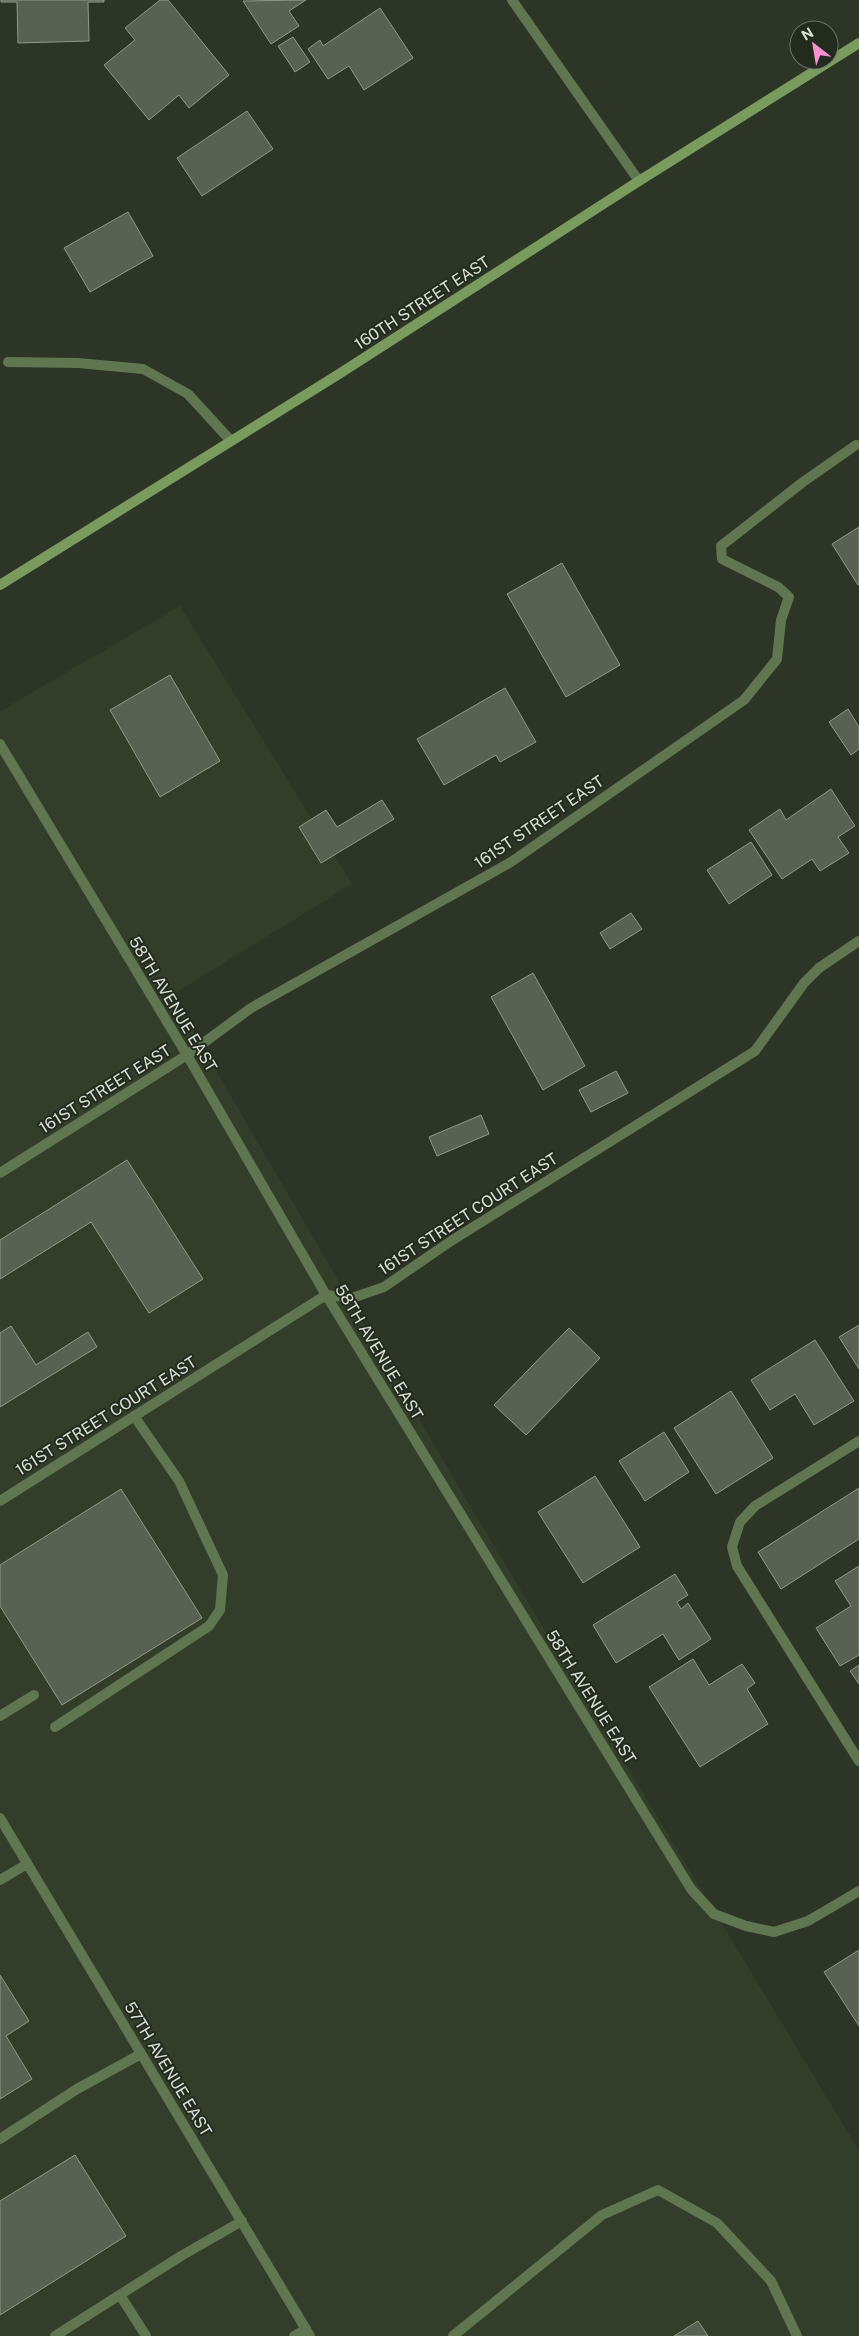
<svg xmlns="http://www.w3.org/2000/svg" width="859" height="2336" font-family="'Public Sans',sans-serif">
	<rect width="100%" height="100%" fill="#2d3527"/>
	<path fill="#333e2a" d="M180 606 352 884 172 995 464 1496 859 2151V2336H0V711Z"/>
	<path fill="#586152" stroke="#909a89" d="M1 0H104V2H88L89 41 18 43 17 2H1Z
		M160 0H168L229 75 189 108 179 95 149 120 104 65 135 40 125 28Z
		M306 0 289 11 299 26 271 44 243 1Z
		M380 8 413 58 364 90 349 66 328 79 308 49 320 40 323 46Z
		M293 37 310 62 295 72 278 46Z
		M247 111 273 149 202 196 177 158Z
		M128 212 153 256 90 292 64 248Z
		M859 527V584L858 585 832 544Z
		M562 563 620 665 566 697 507 594Z
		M170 675 220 761 160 797 110 710Z
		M505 688 536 742 500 762 496 755 444 785 417 739Z
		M848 709 859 727V749L851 755 829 722Z
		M831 789 855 826 838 837 849 853 820 871 812 859 782 879 749 830 780 809 786 820Z
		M382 800 394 819 321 863 299 827 326 810 337 827Z
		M751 842 772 875 729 904 707 870Z
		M631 913 642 929 610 949 600 933Z
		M533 973 585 1066 543 1090 491 997Z
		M616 1071 628 1093 591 1112 579 1090Z
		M481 1115 489 1134 437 1156 429 1137Z
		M127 1160 203 1279 149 1313 91 1222 0 1279V1240Z
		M859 1325V1369L839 1337Z
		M11 1326 36 1365 88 1332 97 1347 0 1407V1333Z
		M569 1328 600 1358 526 1435 494 1405Z
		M815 1340 854 1401 814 1425 795 1394 770 1410 751 1380Z
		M731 1391 773 1458 716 1494 674 1428Z
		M664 1432 689 1472 645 1501 619 1461Z
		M595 1476 640 1547 583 1583 538 1512Z
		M859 1488V1539L781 1589 758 1552Z
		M121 1489 202 1618 62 1705 0 1606V1565Z
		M859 1566V1655L840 1666 816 1628 851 1606 835 1581Z
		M675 1574 688 1595 677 1602 681 1609 688 1603 711 1639 679 1660 663 1634 616 1663 593 1625Z
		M693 1659 709 1685 742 1664 755 1683 747 1689 768 1724 700 1767 649 1687Z
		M859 1665V1684L850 1671Z
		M859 1950V2026L824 1972Z
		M0 1975 29 2021 6 2036 32 2079 0 2099Z
		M75 2155 126 2236 0 2315V2201Z
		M698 2321 708 2336H674Z"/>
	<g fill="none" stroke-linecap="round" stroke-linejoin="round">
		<path stroke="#607650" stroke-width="10" d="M819 968 859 941
			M0 1716 34 1695
			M55 1727 209 1626 220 1610 223 1575 179 1481 134 1416
			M0 1880 27 1864
			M0 2139 77 2089 141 2054
			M120 2295 146 2336
			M55 2336 181 2256 242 2221
			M294 2336 306 2329
			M453 2336 602 2215 658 2190 717 2223 771 2281 797 2336"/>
		<path stroke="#607650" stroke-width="10" d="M512 0 639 181
			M8 362 78 363 143 369 188 394 231 441
			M0 744 187 1055 326 1295 691 1889 714 1914 746 1926 774 1932 808 1921 859 1891
			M0 1173 187 1055 251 1008 511 862 744 700 777 659 781 620 789 597 778 587 722 559 721 546 803 482 856 445
			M859 1441 755 1506 740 1522 732 1547 737 1566 859 1761
			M0 1501 326 1295 352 1298 384 1287 451 1241 755 1051 804 983 819 968
			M0 1818 310 2336"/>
		<path stroke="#799b5e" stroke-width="10" d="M0 585 339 374 639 181 859 43"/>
	</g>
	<g text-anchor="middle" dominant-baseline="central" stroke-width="4" stroke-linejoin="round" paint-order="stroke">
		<g font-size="16" fill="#dbe0d7" stroke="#232b1e">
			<text transform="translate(422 303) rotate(-33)">160TH STREET EAST</text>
			<text transform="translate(539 822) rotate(-34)">161ST STREET EAST</text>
			<text transform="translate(173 1004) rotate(59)">58TH AVENUE EAST</text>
			<text transform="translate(105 1089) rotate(-32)">161ST STREET EAST</text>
			<text transform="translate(468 1214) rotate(-33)">161ST STREET COURT EAST</text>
			<text transform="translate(379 1352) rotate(59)">58TH AVENUE EAST</text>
			<text transform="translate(106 1416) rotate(-32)">161ST STREET COURT EAST</text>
			<text transform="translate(591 1697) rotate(58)">58TH AVENUE EAST</text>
			<text transform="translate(168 2069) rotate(59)">57TH AVENUE EAST</text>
		</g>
	</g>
	<g transform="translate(814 45) rotate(329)"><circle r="24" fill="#232b1e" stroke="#6d7368"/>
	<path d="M0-4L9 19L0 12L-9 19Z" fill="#f590d1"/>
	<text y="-8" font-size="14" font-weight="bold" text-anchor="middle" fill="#dbe0d7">N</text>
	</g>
</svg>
